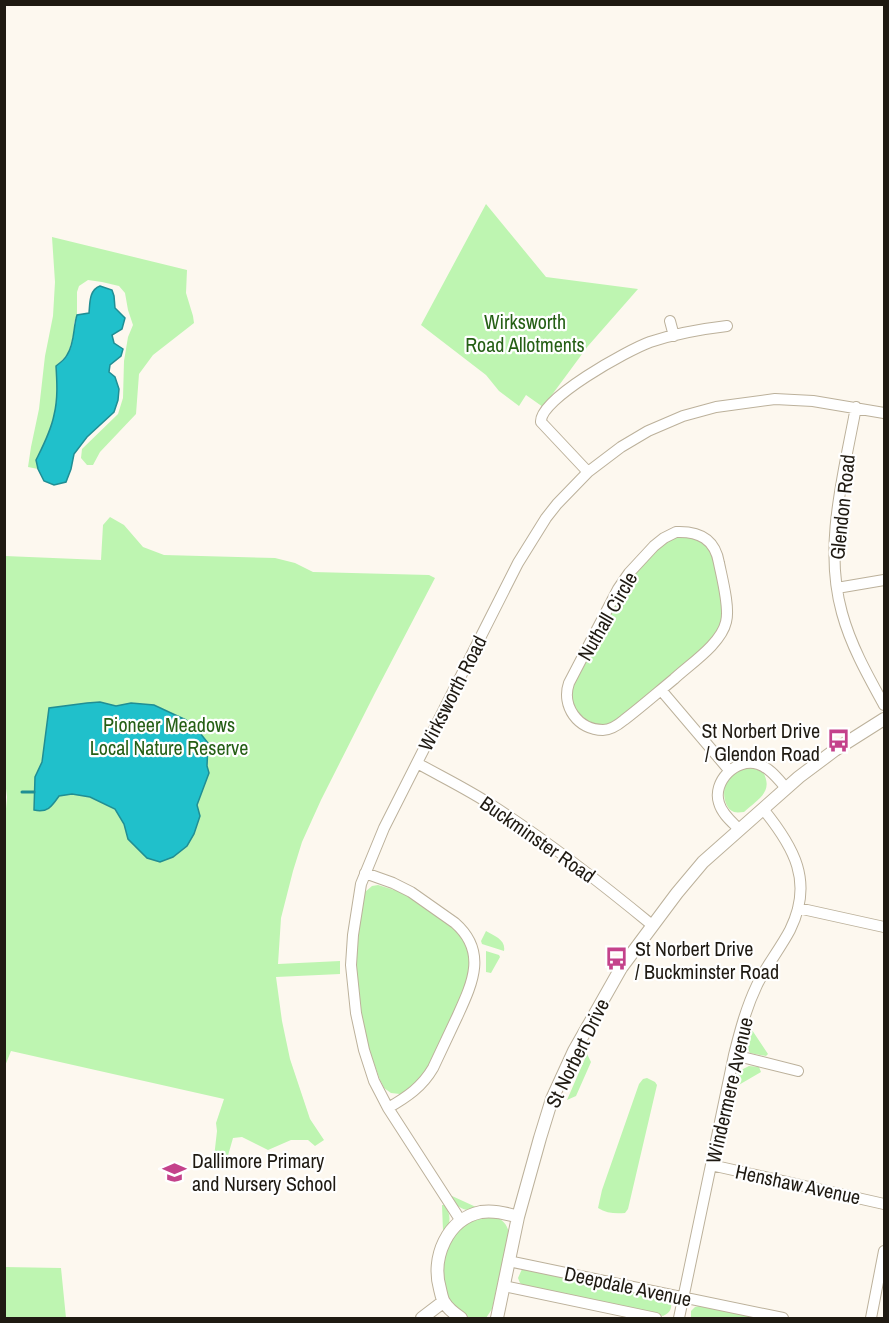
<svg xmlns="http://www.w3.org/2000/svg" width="889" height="1323" font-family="'Archivo Narrow',sans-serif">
	<rect width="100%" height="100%" fill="#fdf8ef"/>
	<path fill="#bef5b1" d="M486 204 546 277 638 289 588 346 543 407 526 395 519 406 499 391 486 375 421 325Z
		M52 237 187 270 186 293 193 316 194 323 153 355 139 374 136 414 100 452 93 465H87L81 458 82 449 118 414 123 398 124 361 128 337 133 325 128 310 125 293 119 286 102 282 88 280 79 286 77 292V315L74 323V333L68 354 56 366C57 382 58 399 54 415 51 431 43 446 36 460L38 469 28 467 31 447 39 409 45 356 53 316 55 282Z
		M110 517 124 525 143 547 164 555 275 558 295 563 313 572 429 575 435 578 375 693 321 800 302 842 293 871 281 918 278 964 340 961V974L276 977 282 1021 290 1059 310 1119 324 1140 315 1146 308 1140H291L268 1150 242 1137 233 1138 225 1166 218 1168 213 1166 217 1131 216 1123 224 1099 11 1051 5 1066 4 832 7 797 4 772 5 556 101 560 103 525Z
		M690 536C714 548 712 554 717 579 720 594 726 610 722 625 718 640 626 719 609 724 600 728 586 723 580 715 572 704 571 700 573 686 592 649 636 548 676 537 680 535 686 536 690 536Z
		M750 767 763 772C774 792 758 799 744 812 741 812 738 813 734 812 724 809 722 791 726 783 731 773 741 770 750 767Z
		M378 885 401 892 433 912 456 931 465 941 470 951 468 983 429 1070 405 1093 400 1094 391 1093 384 1088 380 1080 364 1035 357 996V947L363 902 365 892 372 886Z
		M486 931C495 936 506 940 504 951L482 944 481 941Z
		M486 951 499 955 500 957 491 973 486 972Z
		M750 1027 768 1054 766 1056 750 1053 745 1044 748 1028Z
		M587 1054 591 1062 576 1096 567 1100Z
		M749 1066 759 1067 761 1072 737 1086 739 1071Z
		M647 1078 655 1082 657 1085 628 1209 625 1213C615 1214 606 1213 598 1208L602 1190 639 1084 643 1079Z
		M452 1196 476 1207 475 1209C463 1212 458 1207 451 1198Z
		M442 1205H444C451 1213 452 1224 443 1231Z
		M494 1216C503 1220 506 1223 509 1232L492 1309 486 1318H470L458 1311 449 1301 441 1281 443 1254 455 1231 475 1219Z
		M5 1267 61 1268 66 1318H5Z
		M522 1269 667 1298 671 1303C672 1310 669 1313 663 1316L523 1285 520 1283 518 1278Z
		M699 1306 759 1318H691V1311L695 1307Z"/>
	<path fill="#20c0cb" stroke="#208e94" stroke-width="1.5" d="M100 286 112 290 114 296 115 308 125 318 122 329 112 335 114 343 123 349 121 356 110 365 109 372 115 377 119 389 118 400 114 412 87 437 74 454 71 469 66 482 54 485 44 481 38 469 36 460C43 446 51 431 54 415 58 399 57 382 56 366 60 363 65 359 67 355 75 343 73 327 77 315L89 313C90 303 89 290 100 286Z
		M100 702 116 706 131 703 154 705 186 720 200 733 208 743 207 766 209 773 197 805 200 816 194 834 187 846 173 857 160 862 147 858 128 839 124 824 115 809 90 797 72 794 59 796C52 806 48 813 34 810L35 777 42 762 49 708 87 703Z"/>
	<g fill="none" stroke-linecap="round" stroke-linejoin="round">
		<path stroke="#208e94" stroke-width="3" d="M4 789V799
			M22 792H34"/>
		<defs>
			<path id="minor" d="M670 321 674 336
				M856 407C844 473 823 546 842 613 851 646 868 676 884 705
				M588 472 541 422C539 399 628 350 650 342 674 334 701 329 727 326
				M676 532C699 531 715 539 719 563 722 578 730 608 726 622 721 644 690 664 674 679 657 693 641 707 624 720 618 725 611 730 603 730 578 730 561 706 569 683L618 589 629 573 654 546 664 538Z
				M837 588 884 580
				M661 690 729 770
				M417 763C442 777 469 790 493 806 549 842 601 883 652 925
				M739 829C732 822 722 814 719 803 712 782 736 757 758 764 770 768 778 779 786 788
				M365 873 393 883 411 892 455 923C488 952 472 984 457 1017 449 1034 441 1051 433 1068 422 1087 407 1097 388 1108
				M798 908 884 927
				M734 1055 798 1071
				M711 1165 884 1204
				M461 1221 388 1108 374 1081 364 1050 356 1013 351 965 353 935 361 884 384 828 518 563 546 518 557 504 588 472 621 447 648 431 683 416 716 407 775 399 813 401 884 413
				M508 1261 783 1318
				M504 1286 656 1318
				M679 1318 734 1055C740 1031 746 1008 757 985 766 966 780 949 790 930 814 882 794 847 763 809
				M871 1318 884 1251"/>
			<path id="tertiary" d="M422 1318 443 1302
				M461 1318C455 1314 448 1309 444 1302 442 1299 441 1293 440 1289 431 1258 447 1219 481 1212 494 1210 506 1213 518 1217
				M497 1318 518 1217 540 1138 552 1099 574 1051 621 968 677 893 703 862 799 777 835 750 884 719"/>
		</defs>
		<use href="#minor" stroke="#bcb19b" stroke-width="12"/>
		<use href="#tertiary" stroke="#bcb19b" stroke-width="14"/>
		<use href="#minor" stroke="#fff" stroke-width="10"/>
		<use href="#tertiary" stroke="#fff" stroke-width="12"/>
	</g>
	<defs>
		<symbol id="bus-bare" viewBox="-9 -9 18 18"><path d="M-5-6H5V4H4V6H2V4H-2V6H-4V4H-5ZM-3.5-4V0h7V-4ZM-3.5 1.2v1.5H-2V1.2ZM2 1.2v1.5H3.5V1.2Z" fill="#c4428b" stroke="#fff" stroke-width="2.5" paint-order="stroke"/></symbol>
		<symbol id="school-bare" viewBox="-9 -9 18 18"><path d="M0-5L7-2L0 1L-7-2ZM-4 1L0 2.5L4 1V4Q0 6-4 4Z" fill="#c4428b" stroke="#fff" stroke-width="2.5" paint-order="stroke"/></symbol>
	</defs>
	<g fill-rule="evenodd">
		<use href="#bus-bare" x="822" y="724" width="33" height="33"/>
		<use href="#bus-bare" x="600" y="942" width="33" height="33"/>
		<use href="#school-bare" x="158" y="1156" width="33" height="33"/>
	</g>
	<g text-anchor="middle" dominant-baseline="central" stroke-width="4.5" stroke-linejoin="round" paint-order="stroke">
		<g font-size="20" fill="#255f15" stroke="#fff">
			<text x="525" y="321">Wirksworth<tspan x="525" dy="23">Road Allotments</tspan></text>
			<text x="169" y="724">Pioneer Meadows<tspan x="169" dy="23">Local Nature Reserve</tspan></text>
		</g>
		<g font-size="20" fill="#1f1a12" stroke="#fff">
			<text transform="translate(842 507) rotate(-84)">Glendon Road</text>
			<text transform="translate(607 616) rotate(-60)">Nuthall Circle</text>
			<text transform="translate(452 693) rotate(-63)">Wirksworth Road</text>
			<text transform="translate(538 839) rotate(35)">Buckminster Road</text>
			<text transform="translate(577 1053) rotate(-64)">St Norbert Drive</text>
			<text transform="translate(729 1090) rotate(-77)">Windermere Avenue</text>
			<text transform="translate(798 1184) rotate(12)">Henshaw Avenue</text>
			<text transform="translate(628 1286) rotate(12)">Deepdale Avenue</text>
		</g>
		<g font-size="20" fill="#1f1a12" stroke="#fff" text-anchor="start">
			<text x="820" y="730" text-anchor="end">St Norbert Drive<tspan x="820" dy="23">/ Glendon Road</tspan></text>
			<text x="635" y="948">St Norbert Drive<tspan x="635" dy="23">/ Buckminster Road</tspan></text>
			<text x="192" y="1160">Dallimore Primary<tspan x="192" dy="23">and Nursery School</tspan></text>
		</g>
	</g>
	<rect width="889" height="1323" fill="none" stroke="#1f1a12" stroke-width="12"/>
</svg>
